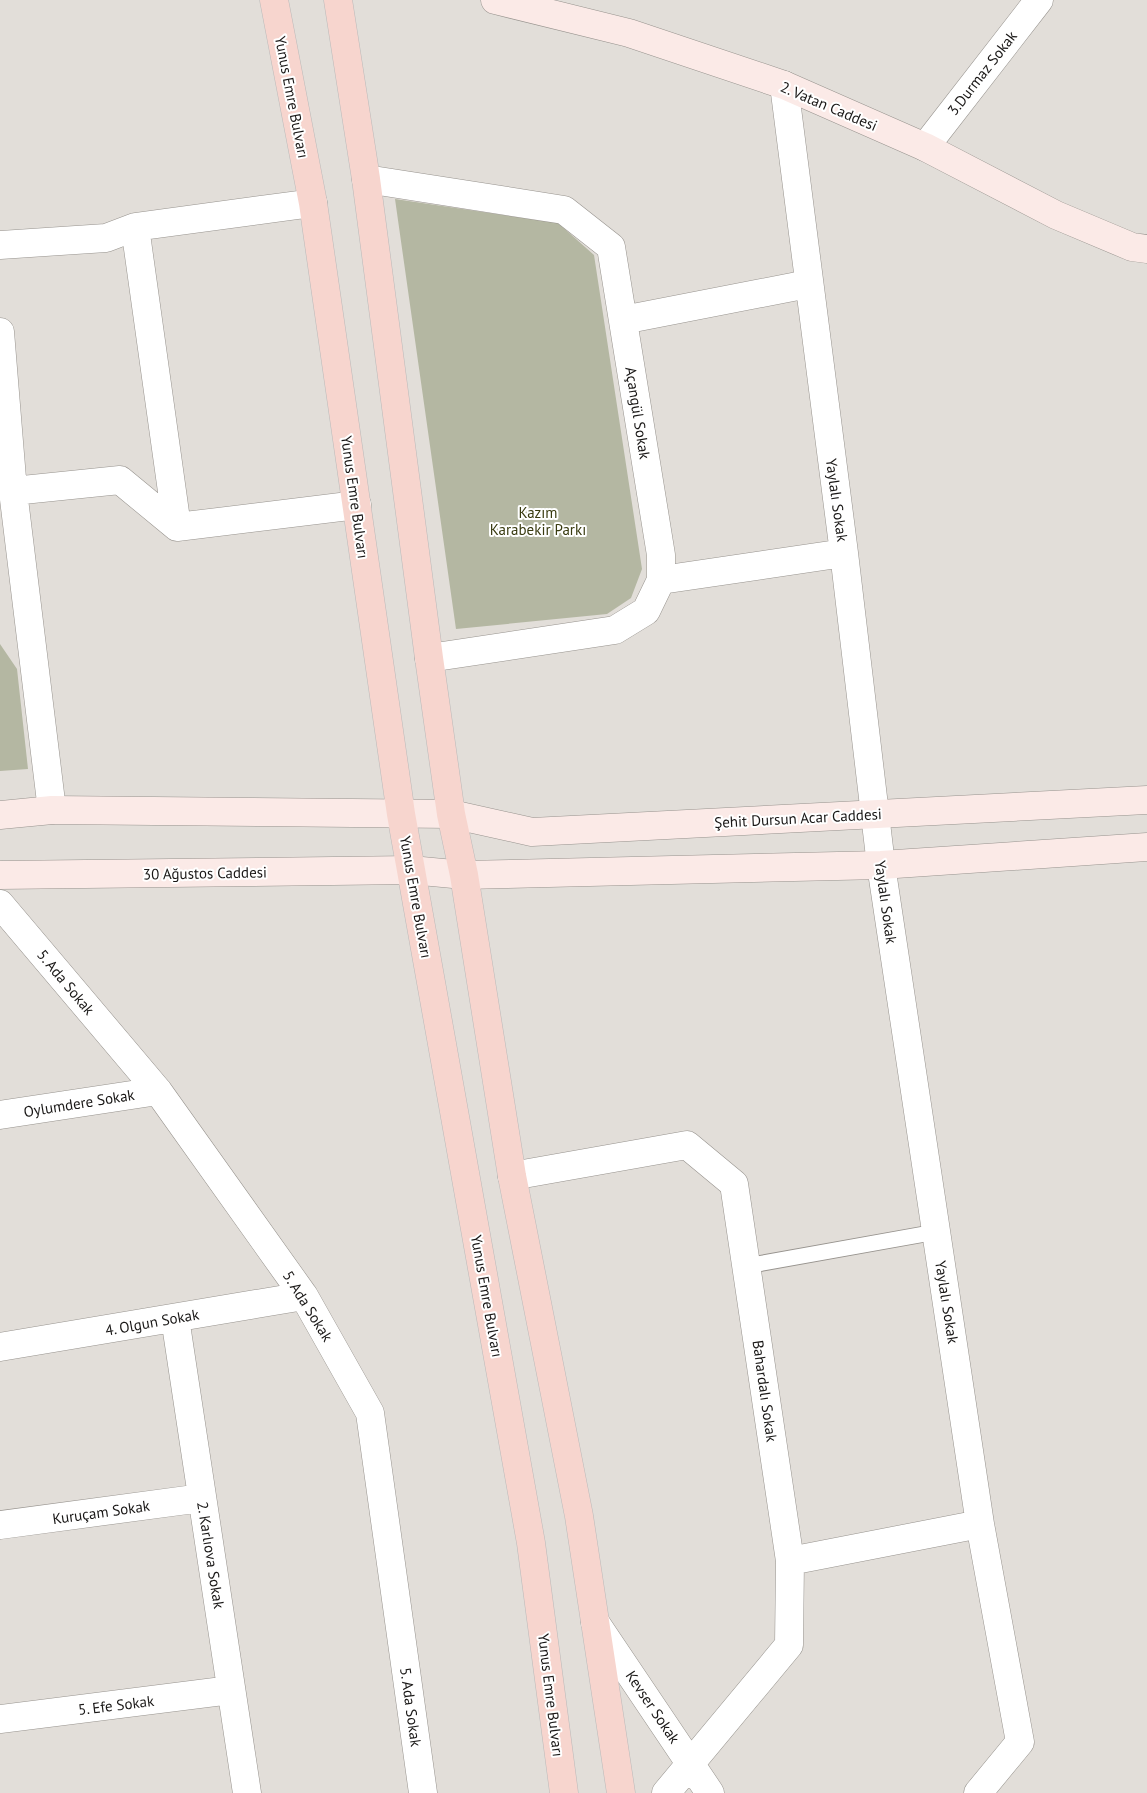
<svg xmlns="http://www.w3.org/2000/svg" width="1147" height="1793" font-family="'PT Sans',sans-serif">
	<rect width="100%" height="100%" fill="#e2ded9"/>
	<path fill="#b4b7a2" d="M395 199 558 223 594 255 642 569 631 598 607 614 456 629Z
		M0 644 17 669 28 769 0 771Z"/>
	<g fill="none" stroke-linecap="round" stroke-linejoin="round">
		<defs>
			<path id="lane" d="M746 1266 936 1232"/>
			<path id="street" d="M784 85 844 553 881 865 980 1524 790 1561
				M925 147 1039 0
				M366 179 564 210 611 247 661 555V580L646 611 615 630 429 658
				M135 227 177 527
				M0 245 106 238 135 227 313 203
				M623 320 808 284
				M0 332 13 491 52 810
				M13 491 120 480 177 527 357 505
				M661 580 844 553
				M0 904 158 1091 304 1296 370 1413 423 1793
				M0 1115 158 1091
				M512 1176 687 1145 734 1184 790 1561 789 1645 666 1793
				M175 1318 247 1793
				M0 1347 304 1296
				M0 1525 202 1498
				M595 1622 710 1793
				M0 1719 231 1690
				M978 1793 1020 1742 980 1524"/>
			<path id="secondary" d="M495 0 629 33 784 85 925 147 1056 215 1132 247 1147 249
				M0 815 52 810 451 814 532 832 1147 800
				M0 875 411 870 464 875 881 865 1147 847"/>
			<path id="primary" d="M274 0 313 203 401 814 531 1543 564 1793
				M338 0 366 179 429 658 451 814 464 875 512 1176 579 1516 621 1793"/>
		</defs>
		<use href="#lane" stroke="#97938e" stroke-width="17"/>
		<use href="#street" stroke="#97938e" stroke-width="29"/>
		<use href="#secondary" stroke="#97938e" stroke-width="29"/>
		<use href="#primary" stroke="#bab9b9" stroke-width="29"/>
		<use href="#lane" stroke="#fff" stroke-width="15"/>
		<use href="#street" stroke="#fff" stroke-width="28"/>
		<use href="#secondary" stroke="#fbeae7" stroke-width="28"/>
		<use href="#primary" stroke="#f7d5ce" stroke-width="28"/>
	</g>
	<g text-anchor="middle" dominant-baseline="central" stroke-width="4" stroke-linejoin="round" paint-order="stroke">
		<g font-size="15" fill="#191716" stroke="#fff">
			<text transform="translate(982 73) rotate(-52)">3.Durmaz Sokak</text>
			<text transform="translate(292 97) rotate(79)">Yunus Emre Bulvarı</text>
			<text transform="translate(829 106) rotate(23)">2. Vatan Caddesi</text>
			<text transform="translate(638 413) rotate(81)">Açangül Sokak</text>
			<text transform="translate(355 497) rotate(82)">Yunus Emre Bulvarı</text>
			<text transform="translate(837 500) rotate(82)">Yaylalı Sokak</text>
			<text transform="translate(798 818) rotate(-3)">Şehit Dursun Acar Caddesi</text>
			<text transform="translate(205 873) rotate(-1)">30 Ağustos Caddesi</text>
			<text transform="translate(416 897) rotate(80)">Yunus Emre Bulvarı</text>
			<text transform="translate(886 902) rotate(82)">Yaylalı Sokak</text>
			<text transform="translate(66 982) rotate(50)">5. Ada Sokak</text>
			<text transform="translate(79 1103) rotate(-9)">Oylumdere Sokak</text>
			<text transform="translate(487 1296) rotate(80)">Yunus Emre Bulvarı</text>
			<text transform="translate(947 1302) rotate(81)">Yaylalı Sokak</text>
			<text transform="translate(308 1306) rotate(58)">5. Ada Sokak</text>
			<text transform="translate(152 1322) rotate(-10)">4. Olgun Sokak</text>
			<text transform="translate(765 1391) rotate(82)">Bahardalı Sokak</text>
			<text transform="translate(101 1512) rotate(-8)">Kuruçam Sokak</text>
			<text transform="translate(211 1555) rotate(81)">2. Karlıova Sokak</text>
			<text transform="translate(551 1695) rotate(83)">Yunus Emre Bulvarı</text>
			<text transform="translate(116 1705) rotate(-7)">5. Efe Sokak</text>
			<text transform="translate(411 1707) rotate(82)">5. Ada Sokak</text>
			<text transform="translate(653 1707) rotate(56)">Kevser Sokak</text>
		</g>
		<g font-size="15" fill="#383a0f" stroke="#fff">
			<text x="538" y="512">Kazım<tspan x="538" dy="17">Karabekir Parkı</tspan></text>
		</g>
	</g>
</svg>
